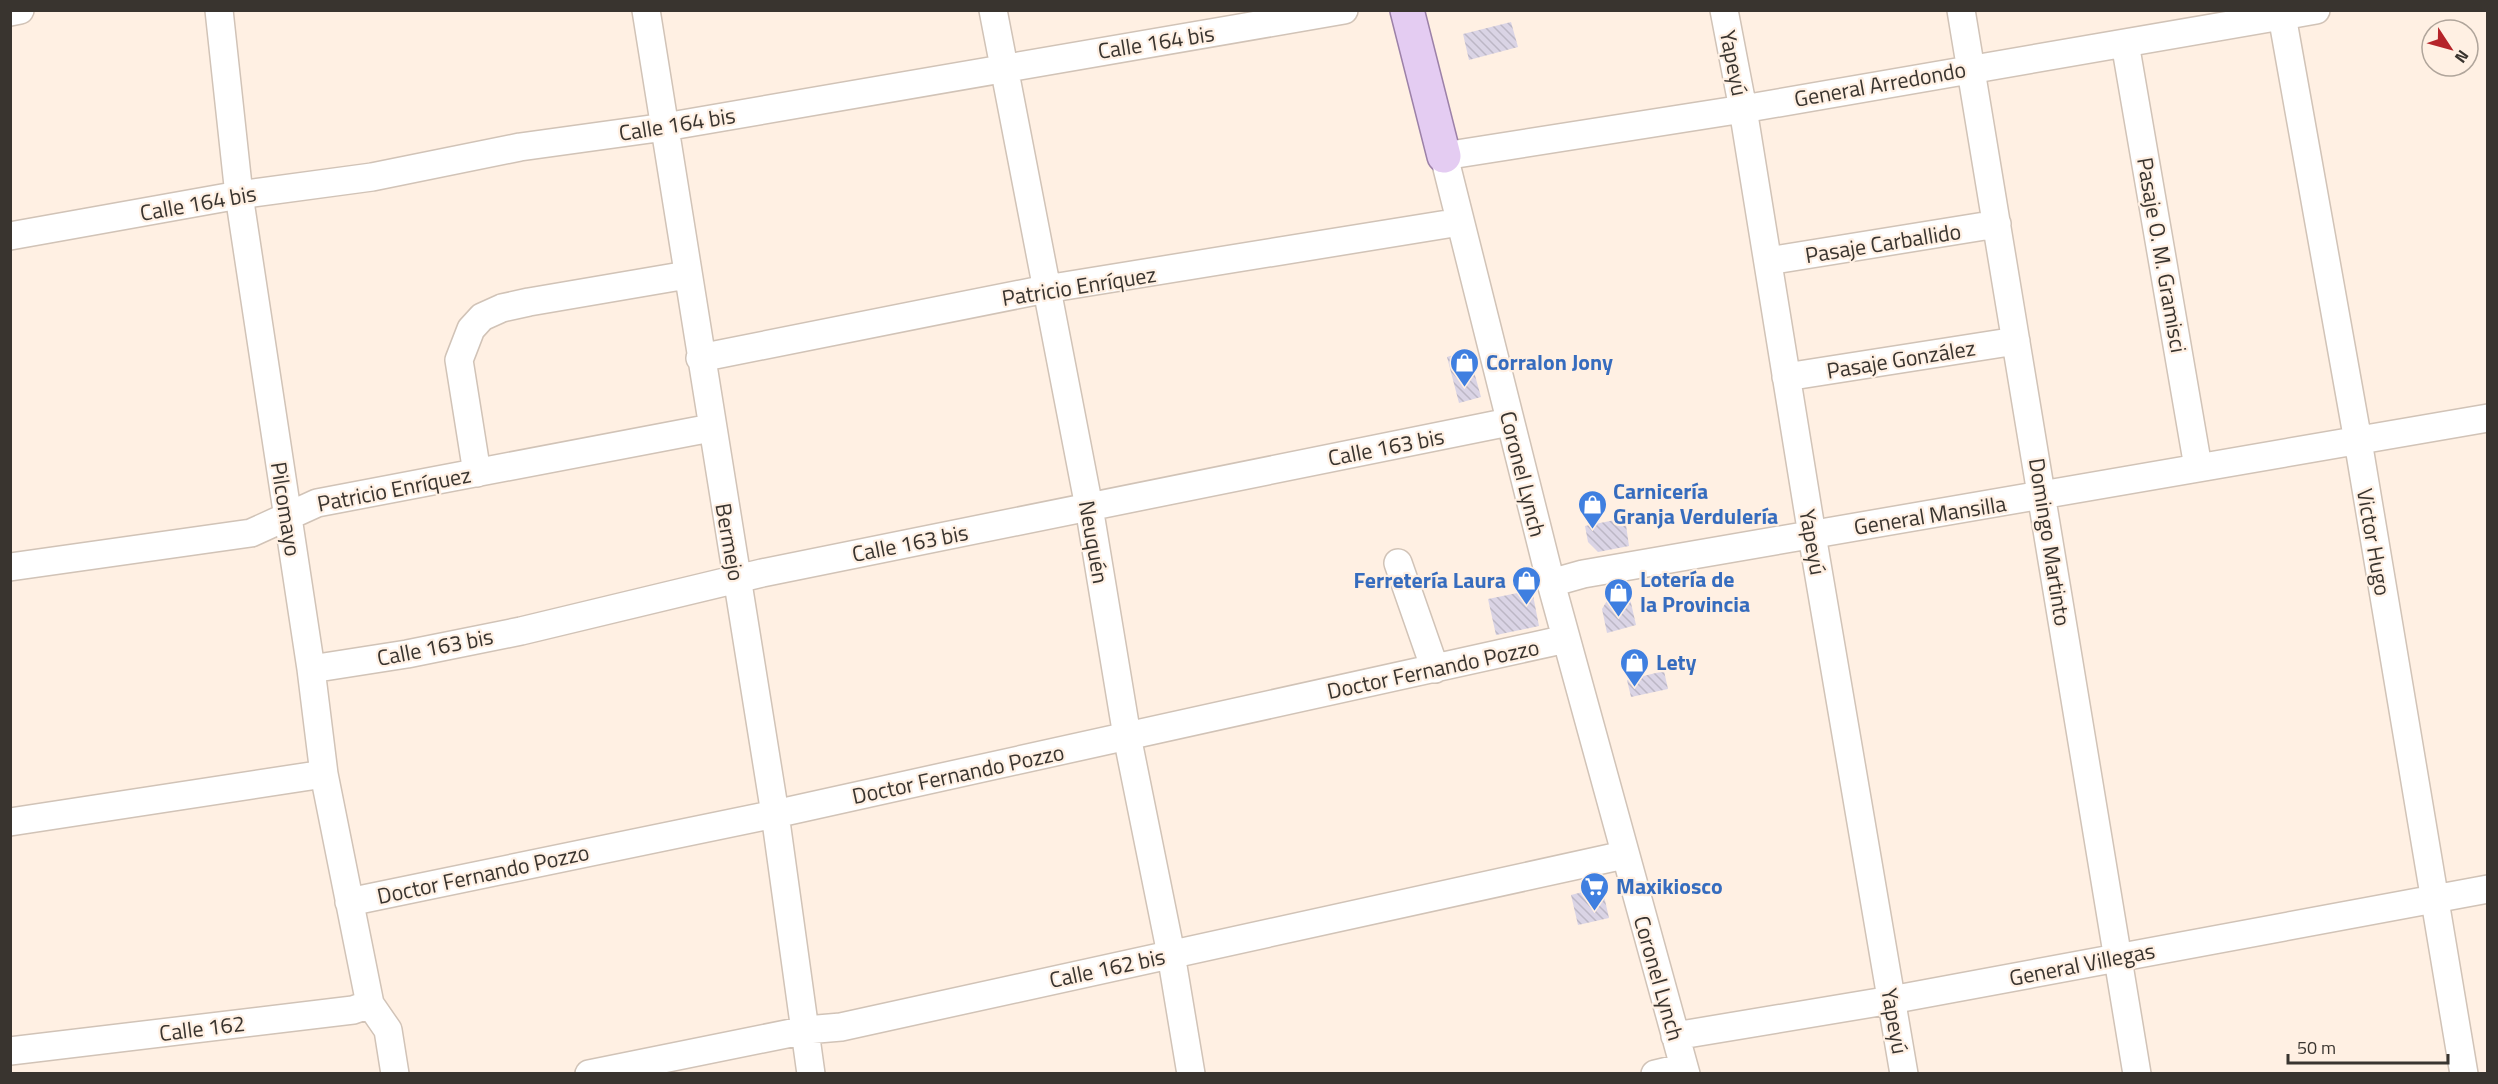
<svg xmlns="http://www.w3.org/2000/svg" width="2498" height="1084" font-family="'Titillium Web',sans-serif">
	<defs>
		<pattern id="building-back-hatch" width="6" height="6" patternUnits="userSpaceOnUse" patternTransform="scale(1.5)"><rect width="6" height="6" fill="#dad4e5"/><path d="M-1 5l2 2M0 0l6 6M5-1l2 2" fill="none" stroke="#bcb7c5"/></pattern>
	</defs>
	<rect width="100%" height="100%" fill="#fff0e3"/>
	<path fill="url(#building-back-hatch)" d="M1511 22 1518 47 1469 60 1463 34Z
		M1468 350 1481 397 1459 403 1447 357Z
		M1625 518 1629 546 1598 552 1588 542 1585 526Z
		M1532 590 1539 626 1496 635 1488 599Z
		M1629 594 1636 625 1607 633 1602 609 1608 599Z
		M1664 671 1668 689 1631 697 1627 680Z
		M1602 887 1609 918 1578 925 1571 895Z"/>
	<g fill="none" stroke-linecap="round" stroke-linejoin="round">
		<defs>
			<path id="minor" d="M219 10 239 195 311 669 324 774 370 1004
				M646 10 775 814 811 1074
				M993 10 1089 507 1127 736 1171 954 1191 1074
				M1724 10 1743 109 1812 535 1904 1074
				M1961 10 2137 1074
				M2281 10 2358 441 2464 1074
				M10 12 20 10
				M2125 43 2198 467
				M10 236 239 195 372 177 520 147 665 127 1344 10
				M1768 261 1997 224
				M700 358 1046 289 1460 222
				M1786 377 2016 341
				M477 473 459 360 471 329 482 317 502 308 529 302 687 275
				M1398 563 1435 669
				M10 567 251 533 317 503 711 428
				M1551 583 1583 574 2488 418
				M311 669 407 654 521 631 762 573 1509 422
				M10 822 324 774
				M349 902 775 814 1566 639
				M1675 1036 1891 1000 2488 889
				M10 1051 353 1010 370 1004 388 1030 395 1074
				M589 1074 806 1030 841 1027 1624 855
				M1655 1074 1684 1067
				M1686 1074 1551 583 1444 156 1743 109 2316 10"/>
			<path id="major" d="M1407 10 1444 156"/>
		</defs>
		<use href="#minor" stroke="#d1c3b7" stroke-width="30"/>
		<use href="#major" stroke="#9c81a8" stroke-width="36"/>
		<use href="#minor" stroke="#fff" stroke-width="27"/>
		<use href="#major" stroke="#e4ccf2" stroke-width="33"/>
	</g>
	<defs>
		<symbol id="shop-pin" viewBox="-11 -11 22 30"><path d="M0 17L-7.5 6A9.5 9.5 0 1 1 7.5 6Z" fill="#3f7fe0" stroke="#fff0e3"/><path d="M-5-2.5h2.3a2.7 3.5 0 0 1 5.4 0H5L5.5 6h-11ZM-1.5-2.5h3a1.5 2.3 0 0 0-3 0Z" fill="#fff"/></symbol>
		<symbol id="supermarket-pin" viewBox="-11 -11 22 30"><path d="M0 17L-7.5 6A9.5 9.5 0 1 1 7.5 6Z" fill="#3f7fe0" stroke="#fff0e3"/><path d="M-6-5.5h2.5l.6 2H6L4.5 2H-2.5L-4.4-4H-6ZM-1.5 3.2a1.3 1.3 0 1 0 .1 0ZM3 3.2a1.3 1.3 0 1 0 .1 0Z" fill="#fff"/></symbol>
	</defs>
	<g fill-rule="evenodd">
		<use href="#shop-pin" x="1448" y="346" width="33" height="45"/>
		<use href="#shop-pin" x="1576" y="488" width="33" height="45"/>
		<use href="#shop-pin" x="1510" y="564" width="33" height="45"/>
		<use href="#shop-pin" x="1602" y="576" width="33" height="45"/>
		<use href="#shop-pin" x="1618" y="646" width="33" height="45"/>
		<use href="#supermarket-pin" x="1578" y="870" width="33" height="45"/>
	</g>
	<g text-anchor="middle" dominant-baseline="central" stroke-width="4.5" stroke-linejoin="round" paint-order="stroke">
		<g font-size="22" fill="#39342f" stroke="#fff0e3">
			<text transform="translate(1156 42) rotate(-9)">Calle 164 bis</text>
			<text transform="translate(1734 63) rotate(79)">Yapeyú</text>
			<text transform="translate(1880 84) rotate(-10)">General Arredondo</text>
			<text transform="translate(677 124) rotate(-9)">Calle 164 bis</text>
			<text transform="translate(198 203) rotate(-10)">Calle 164 bis</text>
			<text transform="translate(1883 243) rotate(-9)">Pasaje Carballido</text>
			<text transform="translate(2162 255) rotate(80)">Pasaje O. M. Gramisci</text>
			<text transform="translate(1079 286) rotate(-9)">Patricio Enríquez</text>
			<text transform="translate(1901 359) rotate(-9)">Pasaje González</text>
			<text transform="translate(1386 447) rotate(-11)">Calle 163 bis</text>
			<text transform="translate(1523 474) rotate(76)">Coronel Lynch</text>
			<text transform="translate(394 489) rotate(-11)">Patricio Enríquez</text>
			<text transform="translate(286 509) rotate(81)">Pilcomayo</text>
			<text transform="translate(1930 515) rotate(-9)">General Mansilla</text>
			<text transform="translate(730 542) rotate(80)">Bermejo</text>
			<text transform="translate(1094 542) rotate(80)">Neuquén</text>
			<text transform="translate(1813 542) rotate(80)">Yapeyú</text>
			<text transform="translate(2050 542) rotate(81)">Domingo Martinto</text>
			<text transform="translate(2374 542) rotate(80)">Victor Hugo</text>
			<text transform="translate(910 543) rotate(-11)">Calle 163 bis</text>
			<text transform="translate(435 647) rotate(-11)">Calle 163 bis</text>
			<text transform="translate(1433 669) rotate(-12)">Doctor Fernando Pozzo</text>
			<text transform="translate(958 774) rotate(-12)">Doctor Fernando Pozzo</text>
			<text transform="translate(483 874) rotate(-12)">Doctor Fernando Pozzo</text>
			<text transform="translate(2082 964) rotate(-11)">General Villegas</text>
			<text transform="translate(1107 968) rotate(-12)">Calle 162 bis</text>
			<text transform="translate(1659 978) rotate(74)">Coronel Lynch</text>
			<text transform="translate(1895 1021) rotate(80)">Yapeyú</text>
			<text transform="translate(202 1028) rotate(-7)">Calle 162</text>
		</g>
		<g font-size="22" font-weight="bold" fill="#366cbe" stroke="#fff0e3" text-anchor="start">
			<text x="1486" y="362">Corralon Jony</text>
			<text x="1613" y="491">Carnicería<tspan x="1613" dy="25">Granja Verdulería</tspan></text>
			<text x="1640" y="579">Lotería de<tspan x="1640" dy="25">la Provincia</tspan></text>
			<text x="1506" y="580" text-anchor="end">Ferretería Laura</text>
			<text x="1656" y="662">Lety</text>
			<text x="1616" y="886">Maxikiosco</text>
		</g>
	</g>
	<rect width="2498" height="1084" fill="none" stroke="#39342f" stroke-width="24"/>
	<g transform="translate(2450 48) rotate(126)"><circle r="28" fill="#fff0e3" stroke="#b0a59b" stroke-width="1.5"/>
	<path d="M0-4.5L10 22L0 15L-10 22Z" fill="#b5242a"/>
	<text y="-9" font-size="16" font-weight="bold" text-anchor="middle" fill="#39342f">N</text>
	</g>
	<path d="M2288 1054v9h160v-9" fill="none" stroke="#39342f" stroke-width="3"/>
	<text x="2297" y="1054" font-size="18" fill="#39342f" stroke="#fff0e3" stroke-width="4.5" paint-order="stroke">50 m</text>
</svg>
